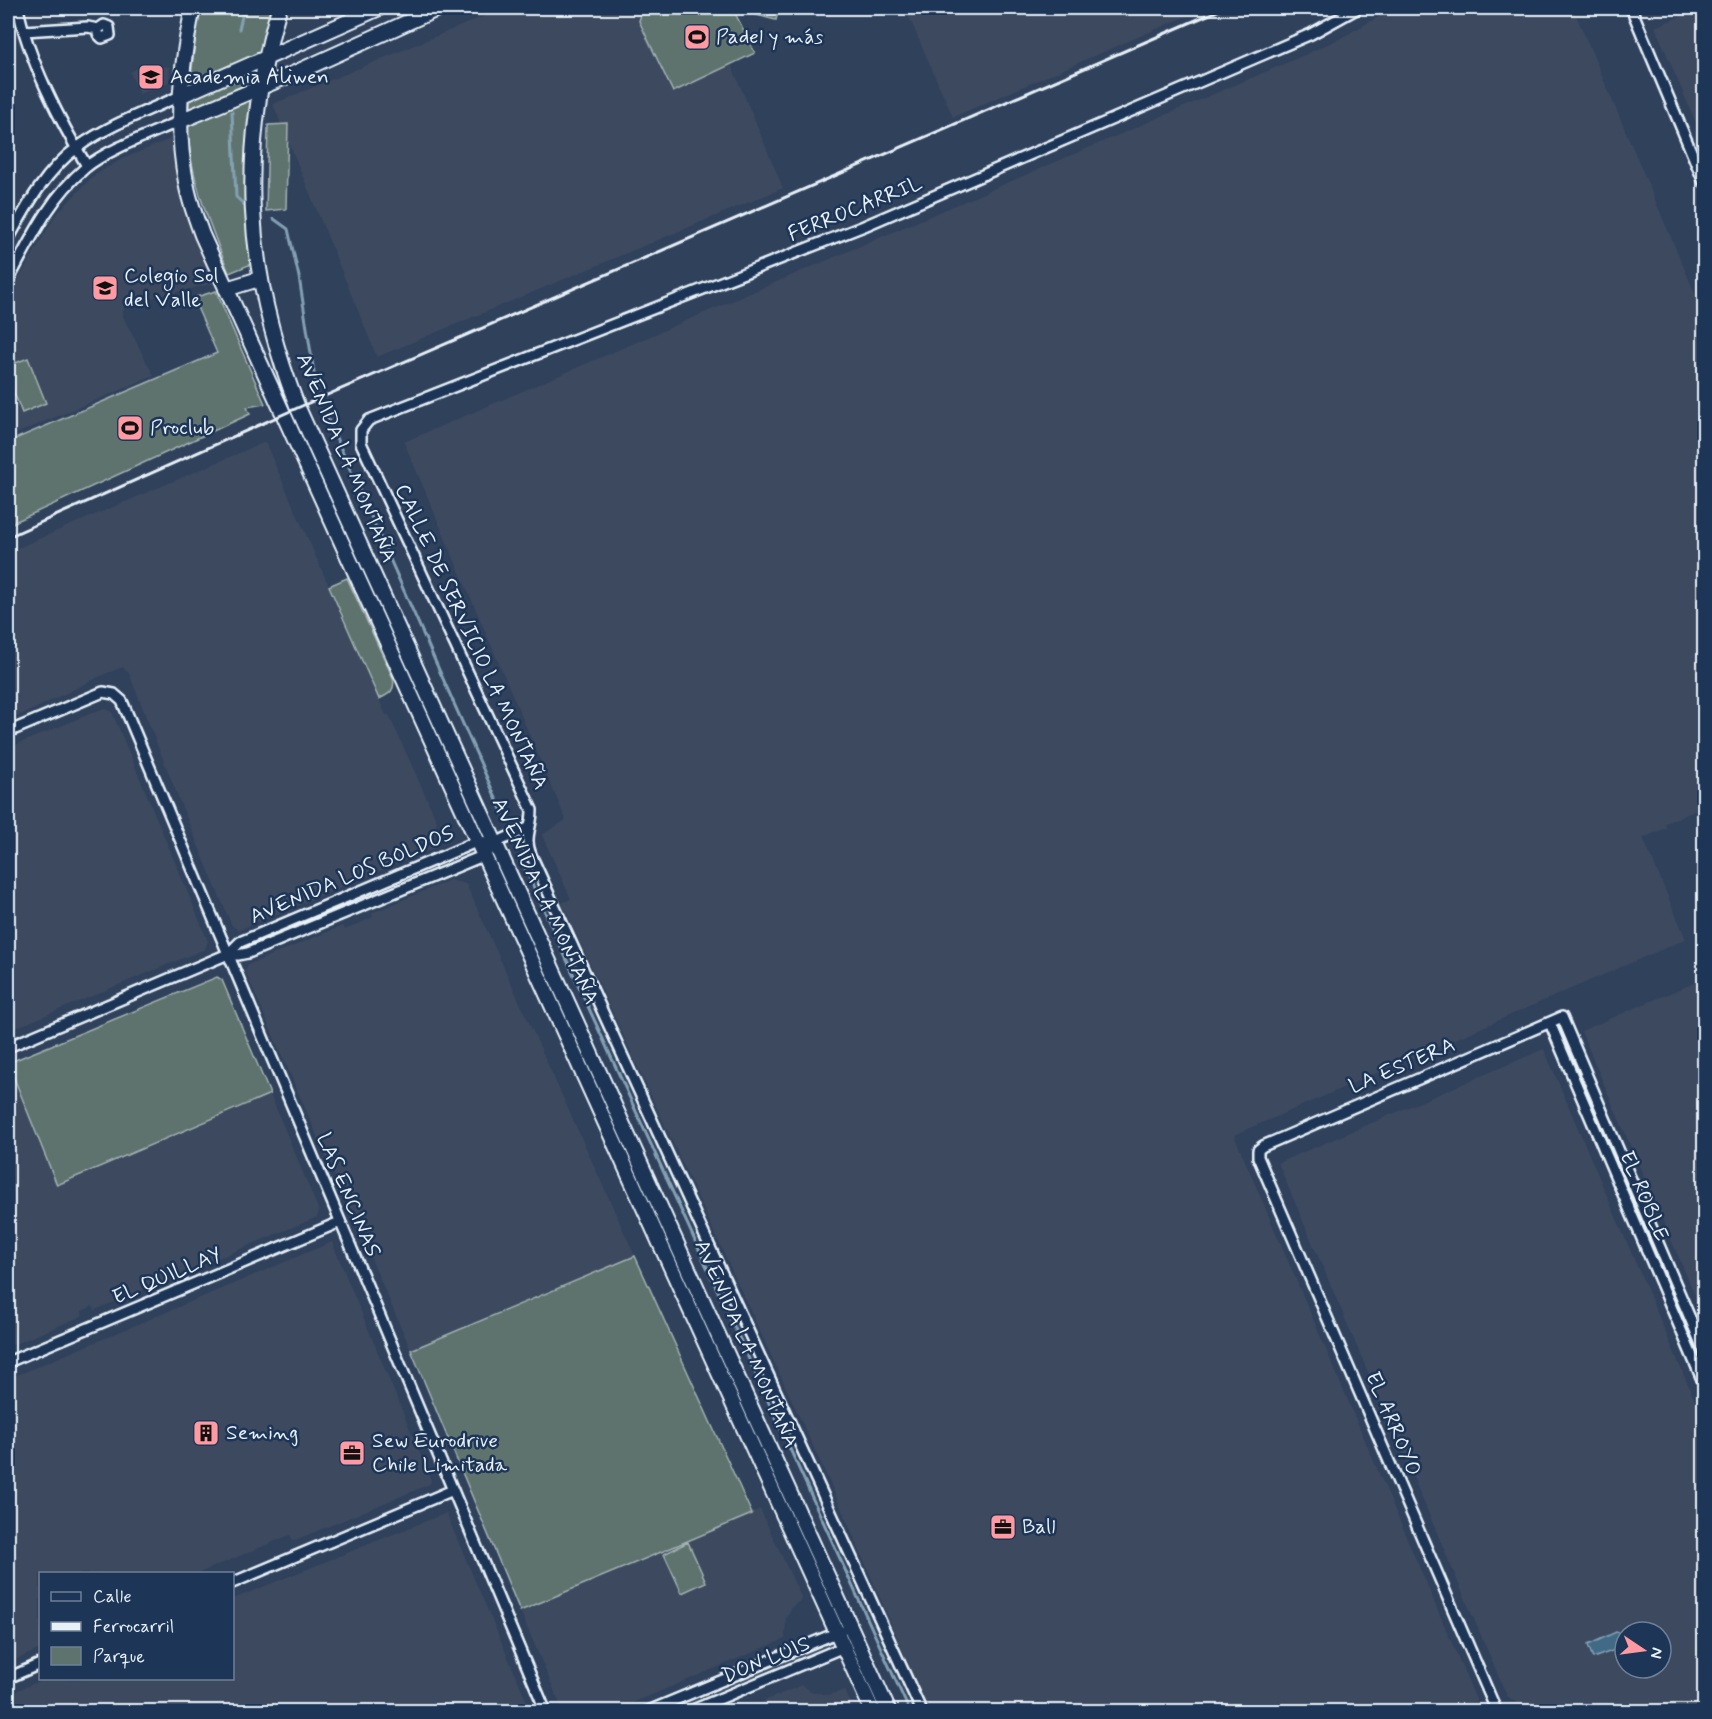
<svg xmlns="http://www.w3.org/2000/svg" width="1712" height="1719" font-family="Mynerve,sans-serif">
	<rect width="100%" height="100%" fill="#30415c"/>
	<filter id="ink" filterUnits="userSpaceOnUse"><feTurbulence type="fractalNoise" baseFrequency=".0167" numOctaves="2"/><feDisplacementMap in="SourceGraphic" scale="12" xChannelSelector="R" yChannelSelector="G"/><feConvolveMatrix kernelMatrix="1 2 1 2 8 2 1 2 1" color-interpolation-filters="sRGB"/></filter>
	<g filter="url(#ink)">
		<path fill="#3d4a5f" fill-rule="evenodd" d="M504 8H643L639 21 673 91 731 64 783 188 377 357 273 104Z
			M905 8H1205L953 117Z
			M1394 8H1573L1699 303 1704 302V807L1665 823 1666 828 1643 838 1686 939 1234 1135 1481 1711H929L836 1496 562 903 571 899 542 835 566 820 404 442 1300 57 1341 38Z
			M1700 8H1704V142L1655 27Z
			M145 65 170 67 169 82 139 94 130 72Z
			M175 137 178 185 187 215 216 283 125 304 122 315 154 376 8 437V298L55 216 93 176 120 160Z
			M265 442 386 715H389L437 821 432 839 434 848 239 930 232 926 180 802 128 671H126L123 667 105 674 30 711 8 719V552Z
			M104 708 112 712 208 941 205 949 8 1031V748Z
			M450 880 466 884 635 1256 411 1350 245 971 248 965 342 926 345 930 373 917 372 913Z
			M1703 979 1704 983V1316L1581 1031Z
			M1544 1049 1704 1422V1711H1528L1507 1696 1278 1163ZM1625 1632H1661V1668H1625Z
			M8 1066 57 1185 270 1094 319 1211 317 1217 95 1310 93 1306 82 1311V1316L8 1347Z
			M332 1242 431 1480 430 1484 293 1541 290 1535 199 1573 40 1574V1649L8 1663V1379Z
			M760 1509 802 1599 792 1607 786 1618 785 1639 611 1712 563 1711 520 1611Z
			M446 1513 531 1711H8V1694L45 1679 232 1678 233 1599Z
			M802 1685 812 1692 829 1695 845 1690 854 1711H740Z"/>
		<path fill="#5f736e" stroke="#a4b2b3" stroke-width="1.5" d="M199 8H280L255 114 254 263 229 273C211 227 189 178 188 127 188 87 195 47 199 8Z
			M643 8H779L776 20 733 9 755 53 673 92 639 21Z
			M288 124 286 209 266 211 268 125Z
			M216 291 265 404 247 407 250 414 8 525V442L217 353 193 298Z
			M28 358 46 403 22 413 8 377V366Z
			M347 578 393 678C396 691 389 694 379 699L329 586Z
			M217 977 222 980 270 1094 57 1185 8 1063Z
			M635 1256 752 1514 520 1611 411 1350Z
			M688 1542 706 1582 682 1593 664 1554Z"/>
		<path fill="#406b85" stroke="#83a1b3" stroke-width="1.5" d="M1616 1632 1619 1633 1623 1647 1593 1658 1588 1645Z"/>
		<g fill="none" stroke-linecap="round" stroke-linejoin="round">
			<path stroke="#83a1b3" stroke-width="3" d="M239 29 244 8
				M232 112 236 197 248 208
				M274 219 288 229 299 277 317 392
				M326 415 503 814
				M524 866 910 1712"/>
			<defs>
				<path id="street" d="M18 8C28 58 60 122 87 166
					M1631 8 1704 182
					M24 31 88 27 98 29 104 25 109 27 110 35 102 38 98 34V29
					M8 240C26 207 46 170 78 147 109 125 147 111 182 95
					M8 281C31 239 48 200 85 168 106 150 153 133 180 121
					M8 732 103 692 114 694 122 701 546 1712
					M228 954 238 955 248 953 485 855 495 843 528 828
					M1550 1023 1704 1384
					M8 1047 228 954 240 942 448 854 478 841 495 843
					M8 1362 340 1222
					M232 1583 453 1490
					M8 1678 40 1664
					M646 1712 841 1631
					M688 1712 846 1646
					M922 1712 532 857C523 837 532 830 532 810L361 443V430L369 420 864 226 1311 34 1358 8
					M1497 1712 1258 1157V1150L1263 1146 1562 1017 1704 1351"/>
				<path id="secondary" d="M193 8C181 63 175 126 186 182 189 201 196 218 202 235L873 1712
					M279 8C238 149 244 271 298 408L889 1712
					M182 95 379 8
					M180 121 295 73 439 8
					M226 289 259 279"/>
			</defs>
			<use href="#street" stroke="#e8f1f8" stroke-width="14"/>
			<use href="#secondary" stroke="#e8f1f8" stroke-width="18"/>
			<use href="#street" stroke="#1d3557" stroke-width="9"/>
			<use href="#secondary" stroke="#1d3557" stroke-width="14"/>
			<path stroke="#e8f1f8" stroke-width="3" d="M8 537 304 405 1224 8"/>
		</g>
	</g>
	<defs>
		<symbol id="stadium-square" viewBox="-11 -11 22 22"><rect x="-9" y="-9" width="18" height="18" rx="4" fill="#ff9aa2" stroke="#1d3557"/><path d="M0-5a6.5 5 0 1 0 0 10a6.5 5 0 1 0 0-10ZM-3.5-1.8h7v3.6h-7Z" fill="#111"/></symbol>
		<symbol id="school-square" viewBox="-11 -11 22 22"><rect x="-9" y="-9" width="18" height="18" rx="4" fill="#ff9aa2" stroke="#1d3557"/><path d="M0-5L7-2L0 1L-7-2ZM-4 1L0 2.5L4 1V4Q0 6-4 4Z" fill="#111"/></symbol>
		<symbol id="building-square" viewBox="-11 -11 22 22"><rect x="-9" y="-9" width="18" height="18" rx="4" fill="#ff9aa2" stroke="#1d3557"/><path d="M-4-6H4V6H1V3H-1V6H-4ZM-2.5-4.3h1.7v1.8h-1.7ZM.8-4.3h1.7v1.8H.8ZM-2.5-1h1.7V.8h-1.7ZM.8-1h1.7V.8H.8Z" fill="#111"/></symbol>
		<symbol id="office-square" viewBox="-11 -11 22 22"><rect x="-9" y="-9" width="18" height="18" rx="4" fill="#ff9aa2" stroke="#1d3557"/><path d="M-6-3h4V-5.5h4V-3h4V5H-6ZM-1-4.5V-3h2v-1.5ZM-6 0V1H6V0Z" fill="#111"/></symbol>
	</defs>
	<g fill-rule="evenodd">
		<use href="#stadium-square" x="682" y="22" width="30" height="30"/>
		<use href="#school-square" x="136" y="62" width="30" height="30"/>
		<use href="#school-square" x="90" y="273" width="30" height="30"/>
		<use href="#stadium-square" x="115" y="413" width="30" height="30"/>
		<use href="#building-square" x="191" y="1418" width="30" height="30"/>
		<use href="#office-square" x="337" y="1438" width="30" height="30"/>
		<use href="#office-square" x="988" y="1512" width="30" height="30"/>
	</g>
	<g text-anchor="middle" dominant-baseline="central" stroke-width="5" stroke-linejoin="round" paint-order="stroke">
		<g font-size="21" fill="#e8f1f8" stroke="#1d3557" text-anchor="start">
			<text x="716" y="37">Padel y más</text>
			<text x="170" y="77">Academia Aliwen</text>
			<text x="124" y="276">Colegio Sol<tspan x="124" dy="24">del Valle</tspan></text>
			<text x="150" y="428">Proclub</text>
			<text x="226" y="1433">Seming</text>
			<text x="372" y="1441">Sew Eurodrive<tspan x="372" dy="24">Chile Limitada</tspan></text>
			<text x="1022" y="1527">Ball</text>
		</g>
		<g font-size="21" fill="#e8f1f8" stroke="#1d3557">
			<text transform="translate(855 209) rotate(-22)">FERROCARRIL</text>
			<text transform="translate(346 458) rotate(67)">AVENIDA LA MONTAÑA</text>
			<text transform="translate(471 637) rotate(65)">CALLE DE SERVICIO LA MONTAÑA</text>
			<text transform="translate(352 875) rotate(-23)">AVENIDA LOS BOLDOS</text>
			<text transform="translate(545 901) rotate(65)">AVENIDA LA MONTAÑA</text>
			<text transform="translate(1402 1066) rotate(-23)">LA ESTERA</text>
			<text transform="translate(348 1195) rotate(67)">LAS ENCINAS</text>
			<text transform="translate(1644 1196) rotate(67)">EL ROBLE</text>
			<text transform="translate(167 1276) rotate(-23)">EL QUILLAY</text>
			<text transform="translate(746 1344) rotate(66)">AVENIDA LA MONTAÑA</text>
			<text transform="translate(1393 1424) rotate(67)">EL ARROYO</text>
			<text transform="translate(766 1660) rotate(-22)">DON LUIS</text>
		</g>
	</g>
	<rect width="1712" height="1719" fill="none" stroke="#1d3557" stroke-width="30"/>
	<rect x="15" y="15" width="1682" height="1689" fill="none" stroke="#e8f1f8" stroke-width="2" filter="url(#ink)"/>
	<rect x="39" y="1572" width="195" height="108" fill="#1d3557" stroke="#6e8097" stroke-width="1.5"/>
	<rect x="51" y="1592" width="30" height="9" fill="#1d3557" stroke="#6e8097" stroke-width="1.5"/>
	<text x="93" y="1602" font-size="18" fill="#e8f1f8">Calle</text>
	<rect x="51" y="1622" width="30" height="9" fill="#e8f1f8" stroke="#6e8097" stroke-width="1.5"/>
	<text x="93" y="1632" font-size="18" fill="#e8f1f8">Ferrocarril</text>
	<rect x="51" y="1647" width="30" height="18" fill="#5f736e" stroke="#6e8097" stroke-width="1.5"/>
	<text x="93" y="1662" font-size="18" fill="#e8f1f8">Parque</text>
	<g transform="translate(1643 1650) rotate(103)"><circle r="28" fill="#1d3557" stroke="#6e8097" stroke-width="1.5"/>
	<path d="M0-4.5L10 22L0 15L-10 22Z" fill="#ff9aa2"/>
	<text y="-9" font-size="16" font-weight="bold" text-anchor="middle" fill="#e8f1f8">N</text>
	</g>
</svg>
